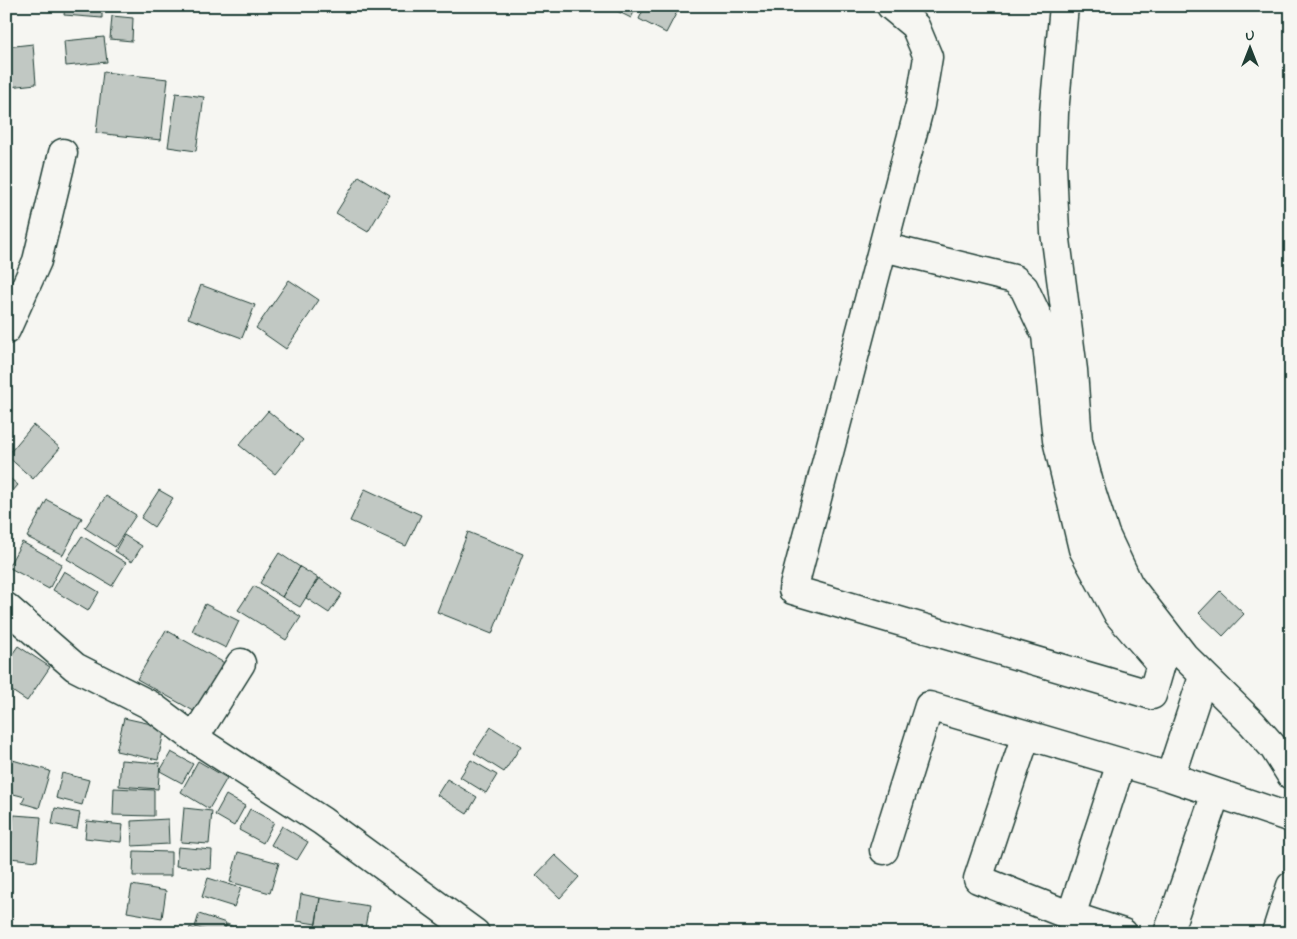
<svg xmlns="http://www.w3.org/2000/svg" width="1297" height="939" font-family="Mynerve,sans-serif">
	<rect width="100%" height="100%" fill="#f6f6f2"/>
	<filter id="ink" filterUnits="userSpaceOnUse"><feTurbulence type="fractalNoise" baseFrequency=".02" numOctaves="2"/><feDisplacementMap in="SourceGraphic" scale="10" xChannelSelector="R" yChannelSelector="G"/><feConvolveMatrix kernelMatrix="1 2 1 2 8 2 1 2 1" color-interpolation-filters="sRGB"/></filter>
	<g filter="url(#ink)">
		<path fill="#c1c8c3" stroke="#1f3d34" d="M65 6H102V18L64 15Z
			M607 6H637L631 18Z
			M645 6H680L666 33 639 19Z
			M112 16 133 18 132 41 110 39Z
			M104 37 107 62 66 66 64 41Z
			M33 44 36 84 9 87 6 47Z
			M103 72 168 79 161 140 96 133Z
			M176 93 204 97 196 151 168 147Z
			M359 176 390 195 368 232 336 213Z
			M289 280 319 300 286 349 256 328Z
			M201 285 255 305 242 338 188 318Z
			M268 411 303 440 275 474 239 445Z
			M33 425 60 448 33 479 7 456Z
			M6 427 11 430 6 438Z
			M6 475 18 485 6 499Z
			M365 489 421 515 406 546 350 521Z
			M159 490 173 498 154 527 141 518Z
			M106 496 136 515 115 547 85 528Z
			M47 500 82 518 63 555 27 537Z
			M468 532 523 554 492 634 437 612Z
			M124 535 142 546 132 562 115 551Z
			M82 536 126 563 112 586 67 559Z
			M22 542 62 564 49 589 8 567Z
			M279 553 300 567 282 597 260 583Z
			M300 567 318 578 300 607 282 597Z
			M64 571 99 592 88 611 53 590Z
			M319 578 342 594 329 613 306 598Z
			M254 586 301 617 286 640 238 610Z
			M1220 591 1244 614 1223 636 1199 613Z
			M205 604 239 621 226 648 192 631Z
			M166 630 228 665 199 714 137 679Z
			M18 646 50 667 27 701 6 687V663Z
			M124 718 165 727 158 760 116 751Z
			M491 727 521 746 504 772 474 753Z
			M171 752 193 764 182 783 160 771Z
			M6 758 50 771 39 808 22 803 25 797 6 792Z
			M121 760 160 763 158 789 119 786Z
			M471 760 497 775 486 793 460 777Z
			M198 761 227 778 209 809 181 792Z
			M62 773 89 780 82 805 56 798Z
			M447 779 477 797 467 814 437 795Z
			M114 788 154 790V816L113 815Z
			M226 795 245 806 234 826 215 815Z
			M55 808 80 813 77 829 52 824Z
			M184 808 212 811 209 844 181 842Z
			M250 809 274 822 263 843 239 830Z
			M14 815 41 817 37 861 10 858Z
			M168 819 169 844 132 846 131 821Z
			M87 821 123 825 121 842 85 838Z
			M282 826 308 842 297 860 271 845Z
			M178 847 212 850 211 869 176 866Z
			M134 851 171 852V876H133Z
			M238 852 279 863 270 893 230 882Z
			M555 855 579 877 560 898 536 875Z
			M208 878 241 888 234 907 202 897Z
			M132 885 166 891 162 918 127 912Z
			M301 894 320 898 316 924 297 921Z
			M320 898 369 906 364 933H314Z
			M199 914 226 923 223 933H214L195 927Z
			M227 924 247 933H223Z
			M190 927 205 933H188Z"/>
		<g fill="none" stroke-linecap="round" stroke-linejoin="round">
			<defs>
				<path id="street" d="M883 247 1014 279 1024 288 1046 335 1057 440 1083 549 1118 614 1161 664 1152 695 793 590 920 105 928 57 915 26 891 6
					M6 330 37 261 63 153
					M6 607 75 667 150 705 194 738 322 821 475 933
					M1026 735 978 879 1071 916 1123 933
					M194 738 241 663
					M1170 777 1291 818
					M884 850 929 706 1170 777 1203 677
					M1071 916 1121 763
					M1168 933 1216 793
					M1276 933 1291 886"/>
				<path id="secondary" d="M1064 6 1054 113 1052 166 1055 232 1073 370 1078 441 1090 487 1105 534 1129 585 1184 656 1252 723 1274 748 1291 775"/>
			</defs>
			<use href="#street" stroke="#1f3d34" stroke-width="31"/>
			<use href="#secondary" stroke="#1f3d34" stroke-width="31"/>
			<use href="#street" stroke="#f6f6f2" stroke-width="28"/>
			<use href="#secondary" stroke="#f6f6f2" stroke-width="28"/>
		</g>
	</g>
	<rect width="1297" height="939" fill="none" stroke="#f6f6f2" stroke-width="25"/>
	<rect x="12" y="12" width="1272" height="914" fill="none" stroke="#1f3d34" stroke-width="2" filter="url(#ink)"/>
	<g transform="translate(1250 48)" stroke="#f6f6f2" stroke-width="4" paint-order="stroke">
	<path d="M0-4L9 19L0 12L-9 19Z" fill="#1f3d34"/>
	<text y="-8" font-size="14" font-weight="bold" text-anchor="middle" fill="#1f3d34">U</text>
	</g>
</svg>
